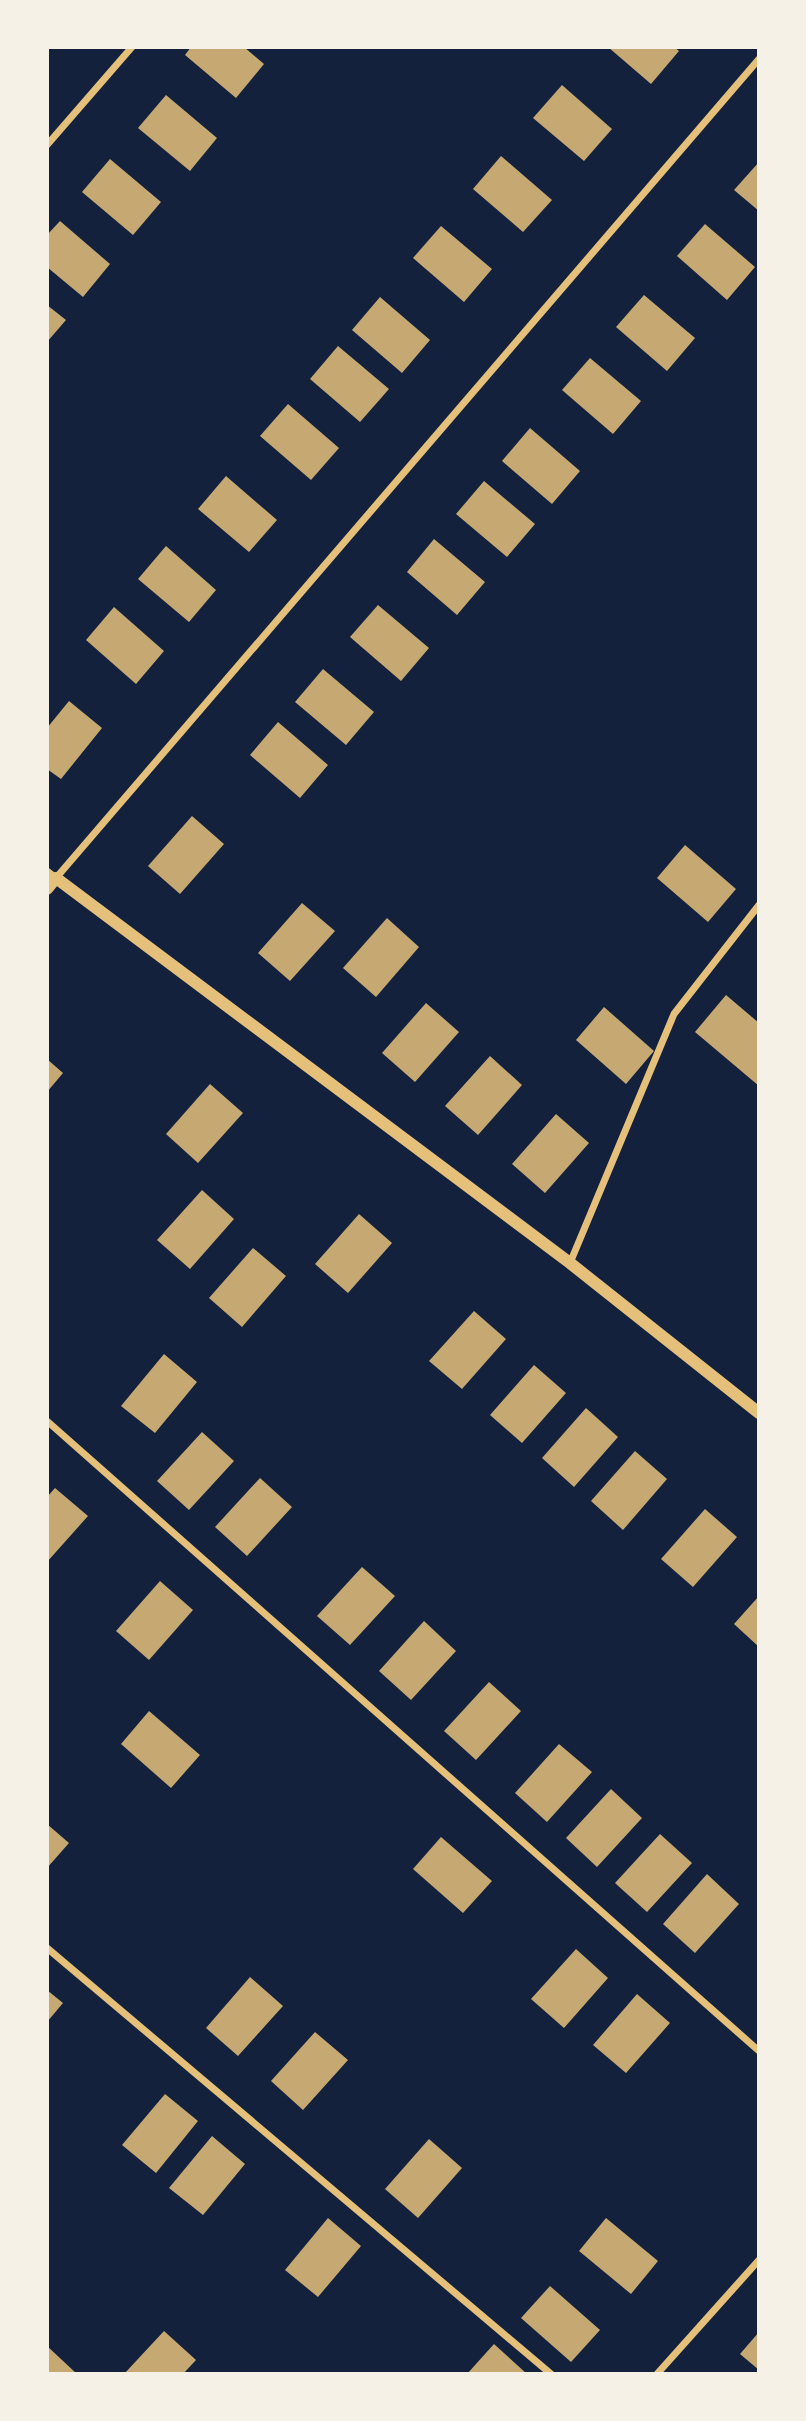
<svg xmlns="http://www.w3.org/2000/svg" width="806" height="2421" font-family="'Libre Baskerville',serif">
	<rect width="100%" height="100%" fill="#14213d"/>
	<path fill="#c6a872" d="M191 47H244L264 64 236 98 185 55Z
		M608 47H674L679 51 651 84Z
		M562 85 612 129 584 161 533 118Z
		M166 95 217 138 190 171 138 128Z
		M501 156 552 200 523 232 473 189Z
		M110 159 161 202 133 235 82 192Z
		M759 162V211L734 190Z
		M60 221 110 264 83 297 47 267V235Z
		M705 224 755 267 727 300 677 256Z
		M441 226 492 269 464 302 413 258Z
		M644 295 695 338 667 371 616 327Z
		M380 297 430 340 402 373 352 330Z
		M47 305 66 320 47 342Z
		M338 346 389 389 360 422 310 379Z
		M590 358 641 401 613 434 562 390Z
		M288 404 339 448 311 480 260 436Z
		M530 428 580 471 552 504 502 461Z
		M226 476 277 520 249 552 198 509Z
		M484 481 535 524 507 557 456 514Z
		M434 539 485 582 457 615 407 572Z
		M166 546 216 590 189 622 138 579Z
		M378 605 429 648 401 681 350 637Z
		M114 607 164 651 136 684 86 640Z
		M323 669 374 712 346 745 295 702Z
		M69 701 102 728 61 779 47 769V728Z
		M278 722 328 765 300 798 250 755Z
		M192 816 224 844 180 894 148 866Z
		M685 845 736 889 708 922 657 878Z
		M302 903 335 931 290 981 258 953Z
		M387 918 419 947 376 997 343 968Z
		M726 995 759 1023V1086L695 1032Z
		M426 1003 459 1032 415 1082 382 1053Z
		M604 1007 654 1051 626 1084 576 1040Z
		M490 1056 522 1085 478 1135 445 1106Z
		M47 1059 63 1073 47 1092Z
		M210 1084 243 1113 198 1163 166 1134Z
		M556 1114 589 1143 545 1193 512 1164Z
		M202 1190 234 1219 190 1269 157 1240Z
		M359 1214 392 1243 348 1293 315 1264Z
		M253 1248 286 1276 242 1327 209 1298Z
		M474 1311 506 1339 462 1389 429 1361Z
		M164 1354 197 1382 155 1433 121 1406Z
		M534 1365 566 1393 522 1443 490 1415Z
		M586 1408 618 1437 574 1487 542 1458Z
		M202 1432 234 1461 189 1510 157 1481Z
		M635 1451 667 1479 623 1530 591 1501Z
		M260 1478 292 1507 247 1556 215 1527Z
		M55 1488 88 1516 47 1562V1497Z
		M705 1509 737 1537 693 1587 661 1559Z
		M362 1567 395 1596 350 1645 317 1616Z
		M160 1581 193 1610 149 1660 116 1631Z
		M759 1596V1647L734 1624Z
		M424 1621 456 1651 411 1700 379 1671Z
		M489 1682 521 1711 476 1760 444 1731Z
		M149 1711 200 1755 171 1788 121 1744Z
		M559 1744 592 1772 547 1822 515 1793Z
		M611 1789 642 1818 597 1867 566 1838Z
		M47 1824 69 1843 47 1868Z
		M660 1834 692 1863 647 1912 615 1883Z
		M441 1837 492 1881 463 1913 413 1869Z
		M707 1874 739 1904 695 1953 663 1924Z
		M576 1949 608 1978 564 2028 531 1999Z
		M250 1977 283 2006 238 2056 206 2028Z
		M47 1990 63 2003 47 2022Z
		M637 1994 670 2023 626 2073 593 2045Z
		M315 2032 348 2060 303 2110 271 2081Z
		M165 2094 198 2121 156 2173 122 2145Z
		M212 2136 245 2164 203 2215 169 2188Z
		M429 2139 462 2168 418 2218 385 2189Z
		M328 2218 361 2246 318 2297 285 2270Z
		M606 2218 658 2261 631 2294 579 2251Z
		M550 2286 600 2330 571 2362 521 2318Z
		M164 2331 196 2360 183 2374H124Z
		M759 2332V2370L740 2354Z
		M494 2344 527 2374H467Z
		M47 2346 77 2374H47Z"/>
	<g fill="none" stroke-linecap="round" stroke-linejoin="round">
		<path stroke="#e5c07b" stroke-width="7" d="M47 145 132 47
			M47 871 56 878 759 59
			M570 1263 674 1014 759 905
			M47 1421 759 2051
			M47 1948 551 2374
			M657 2374 759 2260"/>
		<path stroke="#e5c07b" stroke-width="12" d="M47 889 56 878 570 1263 759 1413"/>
	</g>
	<rect width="806" height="2421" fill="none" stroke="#f6f1e7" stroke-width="98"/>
</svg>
